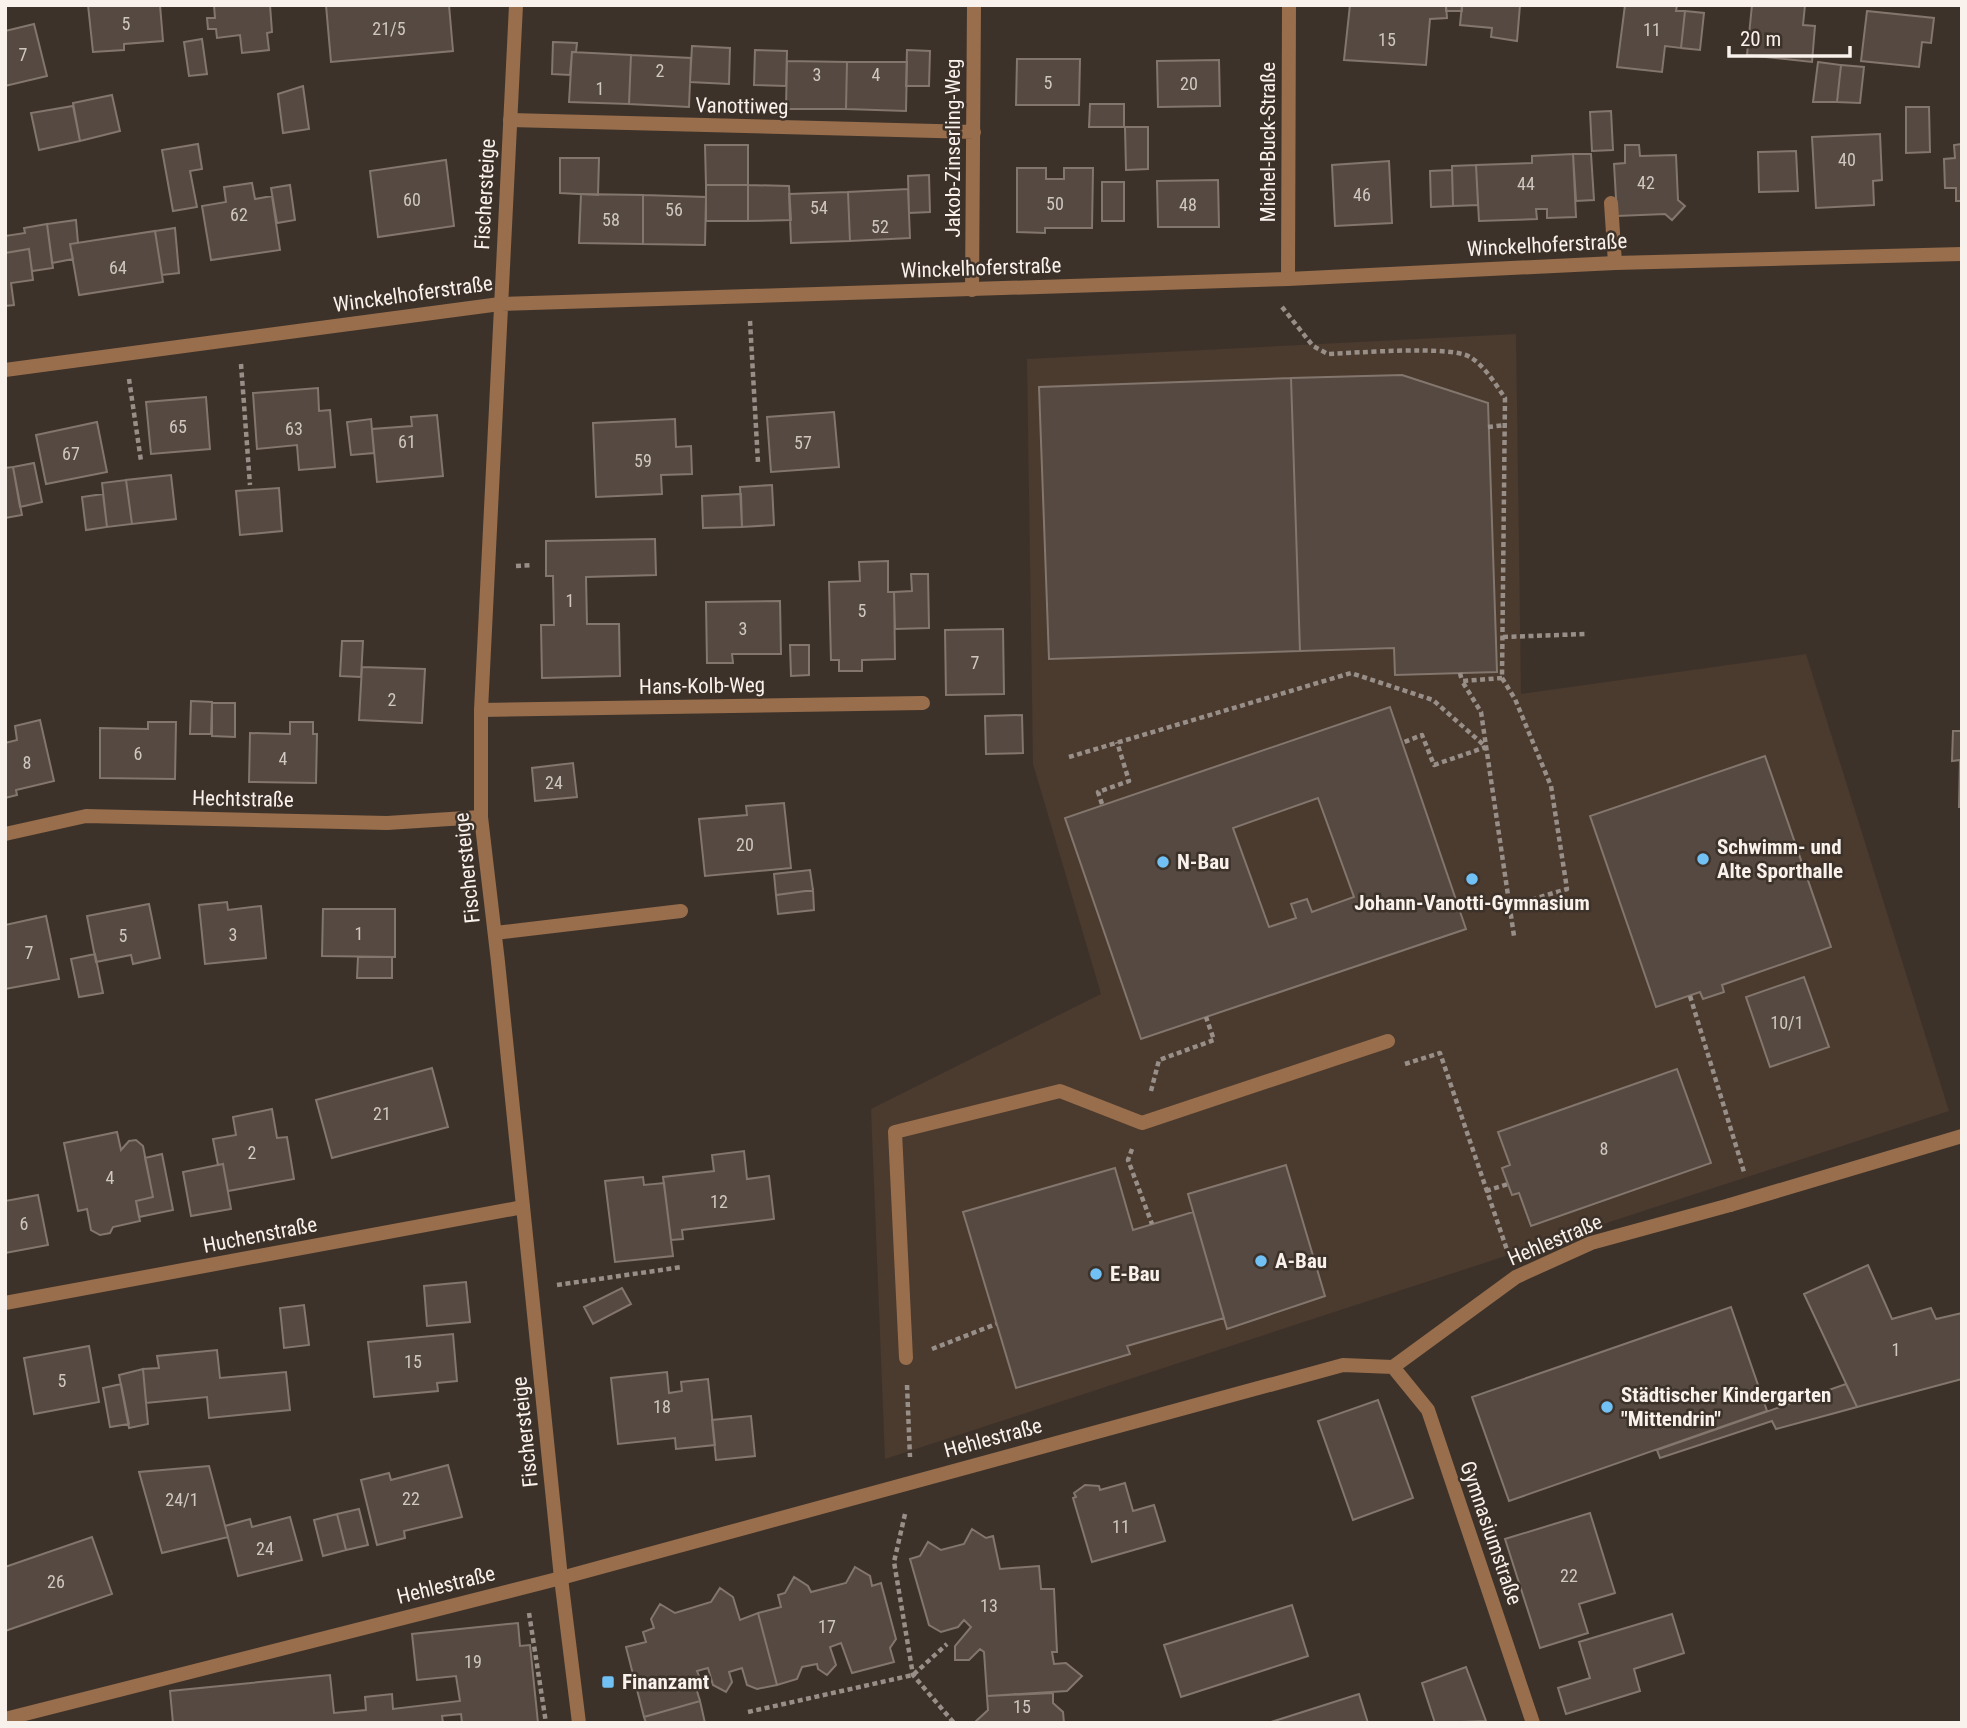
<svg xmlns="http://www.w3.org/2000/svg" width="1967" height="1728" font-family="'Roboto Condensed',sans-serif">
	<rect width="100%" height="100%" fill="#3d322a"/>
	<path fill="#4b3a2e" d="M1516 334 1521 694 1806 654 1949 1111 885 1459 871 1109 1101 994 1033 764 1027 359Z"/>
	<path fill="#554941" stroke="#83766d" stroke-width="2" fill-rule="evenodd" d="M88 5H160L163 41 124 44V50L93 52Z
		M214 5H270L272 32 267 33 269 50 242 53 240 35 217 38 216 29H208L207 18H215Z
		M326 5H449L453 51 331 62Z
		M1350 5H1446L1447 18 1430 19 1426 65 1344 60Z
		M1446 5H1462V11H1446Z
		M1462 5H1520L1517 41 1491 37 1492 28 1460 25Z
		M1625 5H1677L1676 11H1685L1681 48 1665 46 1662 72 1617 67Z
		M1752 5H1805L1803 25 1815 26 1812 62 1747 55Z
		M1685 11 1704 13 1700 50 1681 48Z
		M1867 11 1934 18 1931 43 1922 42 1919 67 1861 61Z
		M34 24 47 76 5 86V31Z
		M202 39 207 74 189 76 184 42Z
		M553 42 577 43 576 52H572L570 75 552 74Z
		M692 46 730 48 729 84 690 82Z
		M755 50 787 51 786 86 754 85Z
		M907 50 930 51 929 86H906Z
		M572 52 631 55 629 104 569 102Z
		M631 55 691 58 689 107 629 104Z
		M1017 59H1080L1079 105H1016Z
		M1219 60 1220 106 1158 107 1157 61Z
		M787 61 847 62 846 109H786Z
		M847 62H907L906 111 846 109Z
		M1818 62 1841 65 1837 102H1813Z
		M1841 65 1864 67 1860 103 1837 102Z
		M303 86 309 129 283 133 278 94Z
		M112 95 120 131 80 141 73 103Z
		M1090 104H1124V127H1089Z
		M73 106 80 141 39 150 31 113Z
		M1906 107H1929L1930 152 1906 153Z
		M1611 111 1613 150 1592 151 1590 112Z
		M1125 127H1148V169L1126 170Z
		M1880 134 1882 180 1873 181 1874 205 1816 208 1812 137Z
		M198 144 202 169 190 171 197 207 173 211 162 150Z
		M1962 144V201H1956V188H1945L1944 159 1955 158 1954 145Z
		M705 145H748V185H706Z
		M1625 145H1639L1640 156 1676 155 1678 200 1685 206 1672 220 1665 214 1617 216 1614 164 1625 163Z
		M1796 151 1798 191 1759 192 1758 152Z
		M1573 154H1591L1594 200 1576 201Z
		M1573 154 1576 217 1547 218V209H1536L1537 219 1479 221 1476 165 1532 163V156Z
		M560 158H599L598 195 560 193Z
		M446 160 454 226 378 237 370 171Z
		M1389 161 1392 223 1335 226 1332 165Z
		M1476 165 1478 205 1453 206 1452 166Z
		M1017 168H1046V179H1064V168H1093L1092 228H1045V233L1017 232Z
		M1452 170 1453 206 1431 207 1430 171Z
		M929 175 930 212 909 213 908 176Z
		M1218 180 1219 227H1158L1157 181Z
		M1102 182H1124V221H1102Z
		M252 183 255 199 272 196 280 250 211 260 202 206 226 202 224 187Z
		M290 185 295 220 277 223 271 188Z
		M706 185H748V221H706Z
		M748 185 789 186 791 220 748 221Z
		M908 189 910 238 850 241 848 192Z
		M848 192 850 241 791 243 789 194Z
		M581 194 643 195V244L579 243Z
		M643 195 706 197 705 245 643 244Z
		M76 220 78 243 70 244 73 259 52 263 47 224Z
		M47 224 53 268 32 271 29 249 5 253V236L25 233 24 228Z
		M175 228 179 273 162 275 155 231Z
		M155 231 163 282 79 295 70 244Z
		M29 249 33 280 11 283 14 305 5 306V253Z
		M1402 375 1488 403 1497 672 1395 675 1394 648 1300 651 1291 378Z
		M1291 378 1300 651 1049 659 1039 387Z
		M318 388 319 411 330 410 335 467 299 470 297 445 257 449 253 393Z
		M206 397 210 449 151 454 146 402Z
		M834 412 839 467 771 472 767 417Z
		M437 415 443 476 377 482 372 429 412 426 411 417Z
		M371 419 374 453 351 455 347 422Z
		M675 419 676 447 691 446 692 474 661 475 662 494 596 497 593 423Z
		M97 422 107 472 46 484 36 435Z
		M34 463 42 502 20 507 13 467Z
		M13 467 22 515 5 518V468Z
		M171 475 176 519 132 524 126 480Z
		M126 480 132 524 107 527 102 483Z
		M772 485 774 525 742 527 740 487Z
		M279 488 282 531 240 535 236 491Z
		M103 494 107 527 86 530 82 497Z
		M741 494 742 527 703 528 702 496Z
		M655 539 656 575 586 577 587 624H619L620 676 542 678 541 625H554L553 576H546V541Z
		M888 561V592H894L895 659 862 660V671H839V660H831L829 582 860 581 859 562Z
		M911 574H928L929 628 895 629 894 592 912 591Z
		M780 601 781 654H732L733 663H707L706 602Z
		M1003 629 1004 694 946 695 945 630Z
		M342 641H363L361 677 340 676Z
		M790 645H809V675L791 676Z
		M362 667 425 669 422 723 359 720Z
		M191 701 212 702 211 734H190Z
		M212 703H235V737L212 736Z
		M1390 707 1466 929 1141 1039 1065 818ZM1318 798 1354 897 1312 912 1307 899 1291 904 1296 918 1269 927 1233 828Z
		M1022 715 1023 753 986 754 985 716Z
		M40 720 54 781 16 790 17 795 5 798V743L17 740 15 726Z
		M148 722H176L175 779 100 778V728L148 729Z
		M290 722H313V734H317L316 783 249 782 250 733 290 734Z
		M1953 731H1962V807H1959L1960 760 1952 761Z
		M1765 756 1831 947 1722 985 1724 992 1703 999 1700 992 1656 1007 1590 816Z
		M573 763 577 797 535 801 532 768Z
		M784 803 791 868 705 876 699 819 747 815 746 806Z
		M810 870 813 890 776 895 774 874Z
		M813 890 814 910 778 914 776 895Z
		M227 902 228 910 261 906 266 958 205 964 199 905Z
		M149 904 160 958 133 964 131 955 96 962 87 916Z
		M323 909H395V957L322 956Z
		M46 916 59 979 5 989V925Z
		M95 954 103 993 79 997 71 959Z
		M358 957H392V978H357Z
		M1804 977 1829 1047 1770 1067 1746 997Z
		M432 1068 448 1127 332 1158 316 1100Z
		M1677 1069 1711 1163 1531 1226 1519 1193 1512 1195 1502 1168 1510 1165 1498 1132Z
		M272 1109 277 1138 287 1137 294 1179 228 1191 223 1164 218 1165 213 1139 236 1135 233 1117Z
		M117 1132 121 1150 129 1141 136 1140 143 1146 153 1197 136 1201 140 1221 113 1227 110 1233 100 1235 91 1230 87 1209 78 1211 64 1143Z
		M744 1151 747 1179 769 1176 774 1219 682 1230 683 1239 671 1240 663 1177 714 1171 712 1155Z
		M162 1154 173 1210 139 1217 136 1201 153 1197 145 1158Z
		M223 1164 231 1209 191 1216 183 1172Z
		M1286 1165 1325 1296 1227 1329 1188 1194Z
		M1115 1168 1133 1230 1193 1212 1224 1318 1127 1346 1130 1354 1016 1388 963 1212Z
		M643 1177 644 1185 664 1183 673 1256 615 1262 605 1181Z
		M38 1195 48 1245 5 1253V1201Z
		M1868 1265 1892 1319 1931 1308 1936 1319 1962 1313V1379L1857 1407 1804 1294Z
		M466 1282 470 1322 427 1326 424 1286Z
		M622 1288 631 1304 593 1324 584 1307Z
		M304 1305 309 1345 284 1348 280 1308Z
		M1731 1307 1767 1411 1509 1501 1472 1397Z
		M453 1334 457 1381 437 1383 438 1391 374 1397 368 1342Z
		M89 1346 99 1402 34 1414 24 1358Z
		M217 1350 220 1378 286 1372 290 1410 209 1418 207 1397 146 1403 143 1369 159 1368 157 1356Z
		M143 1369 148 1424 129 1428 119 1375Z
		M667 1372 669 1393 682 1391 681 1382 708 1379 715 1445 676 1449 675 1438 618 1444 611 1378Z
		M121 1384 129 1424 110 1427 103 1388Z
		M1846 1384 1857 1407 1776 1429 1772 1421 1660 1458 1657 1450Z
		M1378 1400 1413 1498 1353 1520 1318 1421Z
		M751 1416 755 1456 716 1460 712 1420Z
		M448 1465 462 1517 404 1531 405 1538 377 1545 361 1480 389 1473 391 1480Z
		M209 1466 228 1537 162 1553 139 1472Z
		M1125 1483 1133 1511 1154 1505 1165 1541 1092 1562 1073 1498 1076 1497 1074 1493 1085 1485 1099 1486 1100 1490Z
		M359 1509 368 1545 346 1550 337 1514Z
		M1590 1513 1615 1593 1579 1604 1588 1633 1540 1648 1505 1539Z
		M337 1514 346 1550 323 1556 314 1520Z
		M290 1517 302 1560 238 1576 225 1526 250 1519 252 1527Z
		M972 1529 986 1538 993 1536 1000 1569 1039 1566 1041 1589H1054L1057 1652H1052L1054 1664 1066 1663 1082 1676 1067 1691 987 1696 984 1652 980 1649 969 1660H955V1646L971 1627 964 1620 958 1627 941 1632 929 1625 910 1559 920 1556 928 1542 941 1550 964 1544Z
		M92 1537 112 1594 5 1631V1567Z
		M855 1567 870 1576 872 1586 881 1583 896 1639 890 1648 894 1662 852 1673 841 1643 830 1647 836 1665 827 1675 818 1669 817 1664 802 1667 797 1679 777 1685 758 1613 781 1607 778 1595 785 1593 794 1577 808 1586 811 1592 846 1583Z
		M720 1588 733 1597 740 1620 758 1613 777 1685 757 1689 747 1685 742 1668 729 1672 732 1682 726 1692 713 1685 708 1668 697 1671 699 1676 694 1681 700 1701 644 1717 626 1647 646 1642 643 1632 654 1628 651 1619 660 1604 675 1613 711 1602Z
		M1292 1605 1308 1656 1181 1697 1164 1645Z
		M1672 1614 1684 1653 1634 1669 1640 1691 1566 1714 1558 1688 1590 1678 1579 1642Z
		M518 1623 520 1646 530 1645 538 1723H462L461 1714 442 1716 443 1723H173L170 1691 330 1675 334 1713 366 1710 365 1697 392 1694 393 1709 460 1701 456 1676 417 1680 412 1634Z
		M1466 1667 1486 1721 1435 1723 1422 1683Z
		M1053 1693V1703L1063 1712 1064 1723H974L988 1710 987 1696Z
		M1359 1694 1368 1723H1268Z
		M700 1701 705 1723H646L644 1717Z"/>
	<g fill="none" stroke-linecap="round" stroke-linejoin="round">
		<path stroke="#998f89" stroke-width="4.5" stroke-dasharray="5 3.5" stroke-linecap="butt" d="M1282 307 1313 346 1328 354C1355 353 1451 345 1470 357 1485 366 1496 385 1505 398L1502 678 1462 681 1481 712 1514 936
			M750 321 758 463
			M241 364 250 485
			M129 379 141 461
			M1488 427 1505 425
			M516 566 533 565
			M1503 637 1585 634
			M1460 673 1462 681
			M1502 678 1515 699 1551 786 1567 889 1510 906
			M1069 757 1351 673 1433 700 1486 747 1434 765 1422 735 1402 743
			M1102 804 1098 792 1129 781 1117 742
			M1690 996 1744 1172
			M1405 1064 1440 1053 1508 1253
			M1151 1091 1159 1060 1214 1040 1206 1017
			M1132 1149 1128 1160 1152 1224
			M1486 1191 1508 1184
			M557 1285 682 1267
			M932 1349 996 1324
			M907 1385 910 1457
			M905 1514 894 1562 913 1675 954 1723
			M529 1613 546 1723
			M748 1712 913 1675 947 1644"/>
		<path stroke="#986e4c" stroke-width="14" d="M1611 203 1615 263
			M495 933 681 911
			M906 1358 895 1132 1060 1091 1142 1123 1388 1041"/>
		<path stroke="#986e4c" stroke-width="14" d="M1393 1367 1516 1277 1591 1243 1730 1205"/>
		<path stroke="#986e4c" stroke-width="14" d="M510 120 974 132
			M1288 279 1289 5
			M972 290 974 5
			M5 370 500 304
			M481 710 923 703
			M5 834 86 816 387 823 481 817
			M1730 1205 1962 1136
			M5 1303 523 1207
			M5 1719 561 1578 1343 1365 1393 1367 1428 1410 1533 1723"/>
		<path stroke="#986e4c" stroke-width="14" d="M516 5 481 710V817L498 962 561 1578 579 1723
			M500 304 1288 279 1615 263 1962 254"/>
	</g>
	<g fill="#72c1f5" stroke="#3d322a" stroke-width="2.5">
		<circle cx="1703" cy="859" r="7"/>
		<circle cx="1163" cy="862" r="7"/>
		<circle cx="1472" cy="879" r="7"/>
		<circle cx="1261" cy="1261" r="7"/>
		<circle cx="1096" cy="1274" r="7"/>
		<circle cx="1607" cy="1407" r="7"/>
		<rect x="601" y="1675" width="14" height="14" rx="3.5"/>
	</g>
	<g text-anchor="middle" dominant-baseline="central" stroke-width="5" stroke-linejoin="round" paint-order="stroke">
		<g font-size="18" fill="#d0c7c1">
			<text x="126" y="23">5</text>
			<text x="389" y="28">21/5</text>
			<text x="1652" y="29">11</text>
			<text x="1387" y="39">15</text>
			<text x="23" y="54">7</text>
			<text x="660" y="70">2</text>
			<text x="817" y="74">3</text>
			<text x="876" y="74">4</text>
			<text x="1048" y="82">5</text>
			<text x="1189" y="83">20</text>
			<text x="600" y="88">1</text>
			<text x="1847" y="159">40</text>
			<text x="1646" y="182">42</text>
			<text x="1526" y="183">44</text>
			<text x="1362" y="194">46</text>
			<text x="412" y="199">60</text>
			<text x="1055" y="203">50</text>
			<text x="1188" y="204">48</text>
			<text x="819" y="207">54</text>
			<text x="674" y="209">56</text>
			<text x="239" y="214">62</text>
			<text x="611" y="219">58</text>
			<text x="880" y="226">52</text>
			<text x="118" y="267">64</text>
			<text x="178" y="426">65</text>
			<text x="294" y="428">63</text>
			<text x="407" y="441">61</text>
			<text x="803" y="442">57</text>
			<text x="71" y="453">67</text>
			<text x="643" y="460">59</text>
			<text x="570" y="600">1</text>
			<text x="862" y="610">5</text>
			<text x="743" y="628">3</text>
			<text x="975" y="662">7</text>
			<text x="392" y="699">2</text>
			<text x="138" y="753">6</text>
			<text x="283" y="758">4</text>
			<text x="27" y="762">8</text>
			<text x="554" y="782">24</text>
			<text x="745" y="844">20</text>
			<text x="359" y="933">1</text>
			<text x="233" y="934">3</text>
			<text x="123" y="935">5</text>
			<text x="29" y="952">7</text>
			<text x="1787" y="1022">10/1</text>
			<text x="382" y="1113">21</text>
			<text x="1604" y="1148">8</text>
			<text x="252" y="1152">2</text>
			<text x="110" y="1177">4</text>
			<text x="719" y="1201">12</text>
			<text x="24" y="1223">6</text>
			<text x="1896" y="1349">1</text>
			<text x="413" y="1361">15</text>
			<text x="62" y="1380">5</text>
			<text x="662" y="1406">18</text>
			<text x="411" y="1498">22</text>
			<text x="182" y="1499">24/1</text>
			<text x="1121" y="1526">11</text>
			<text x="265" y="1548">24</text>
			<text x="1569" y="1575">22</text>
			<text x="56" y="1581">26</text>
			<text x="989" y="1605">13</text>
			<text x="827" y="1626">17</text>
			<text x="473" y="1661">19</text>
			<text x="1022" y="1706">15</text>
		</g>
		<g font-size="21" fill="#f9f1ec" stroke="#3d322a">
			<text transform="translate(742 106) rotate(1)">Vanottiweg</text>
			<text transform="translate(1268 142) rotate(-90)">Michel-Buck-Straße</text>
			<text transform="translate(953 148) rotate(-90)">Jakob-Zinserling-Weg</text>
			<text transform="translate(485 194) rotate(-87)">Fischersteige</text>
			<text transform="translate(1547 245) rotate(-3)">Winckelhoferstraße</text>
			<text transform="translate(981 268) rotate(-2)">Winckelhoferstraße</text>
			<text transform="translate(413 294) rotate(-8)">Winckelhoferstraße</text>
			<text transform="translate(702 686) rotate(-1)">Hans-Kolb-Weg</text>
			<text transform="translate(243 799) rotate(1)">Hechtstraße</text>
			<text transform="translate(467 868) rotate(-96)">Fischersteige</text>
			<text transform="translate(260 1235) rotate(-11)">Huchenstraße</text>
			<text transform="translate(1555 1240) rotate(-23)">Hehlestraße</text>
			<text transform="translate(525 1432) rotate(-96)">Fischersteige</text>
			<text transform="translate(993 1438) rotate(-15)">Hehlestraße</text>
			<text transform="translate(1491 1533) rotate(71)">Gymnasiumstraße</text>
			<text transform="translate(446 1585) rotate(-14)">Hehlestraße</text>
		</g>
		<g font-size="21" font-weight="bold" fill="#f9f1ec" stroke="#3d322a" text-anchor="start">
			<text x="1717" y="847">Schwimm- und<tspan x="1717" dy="24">Alte Sporthalle</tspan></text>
			<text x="1177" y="862">N-Bau</text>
			<text x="1472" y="903" text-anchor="middle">Johann-Vanotti-Gymnasium</text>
			<text x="1275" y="1261">A-Bau</text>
			<text x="1110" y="1274">E-Bau</text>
			<text x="1621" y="1395">Städtischer Kindergarten<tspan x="1621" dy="24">"Mittendrin"</tspan></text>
			<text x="622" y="1682">Finanzamt</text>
		</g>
	</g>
	<rect width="1967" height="1728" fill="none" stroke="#f9f1ec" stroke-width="14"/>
	<path d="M1729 46v10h121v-10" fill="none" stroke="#f9f1ec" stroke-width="3.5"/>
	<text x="1740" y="46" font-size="21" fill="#f9f1ec" stroke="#3d322a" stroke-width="5" paint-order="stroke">20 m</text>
</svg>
